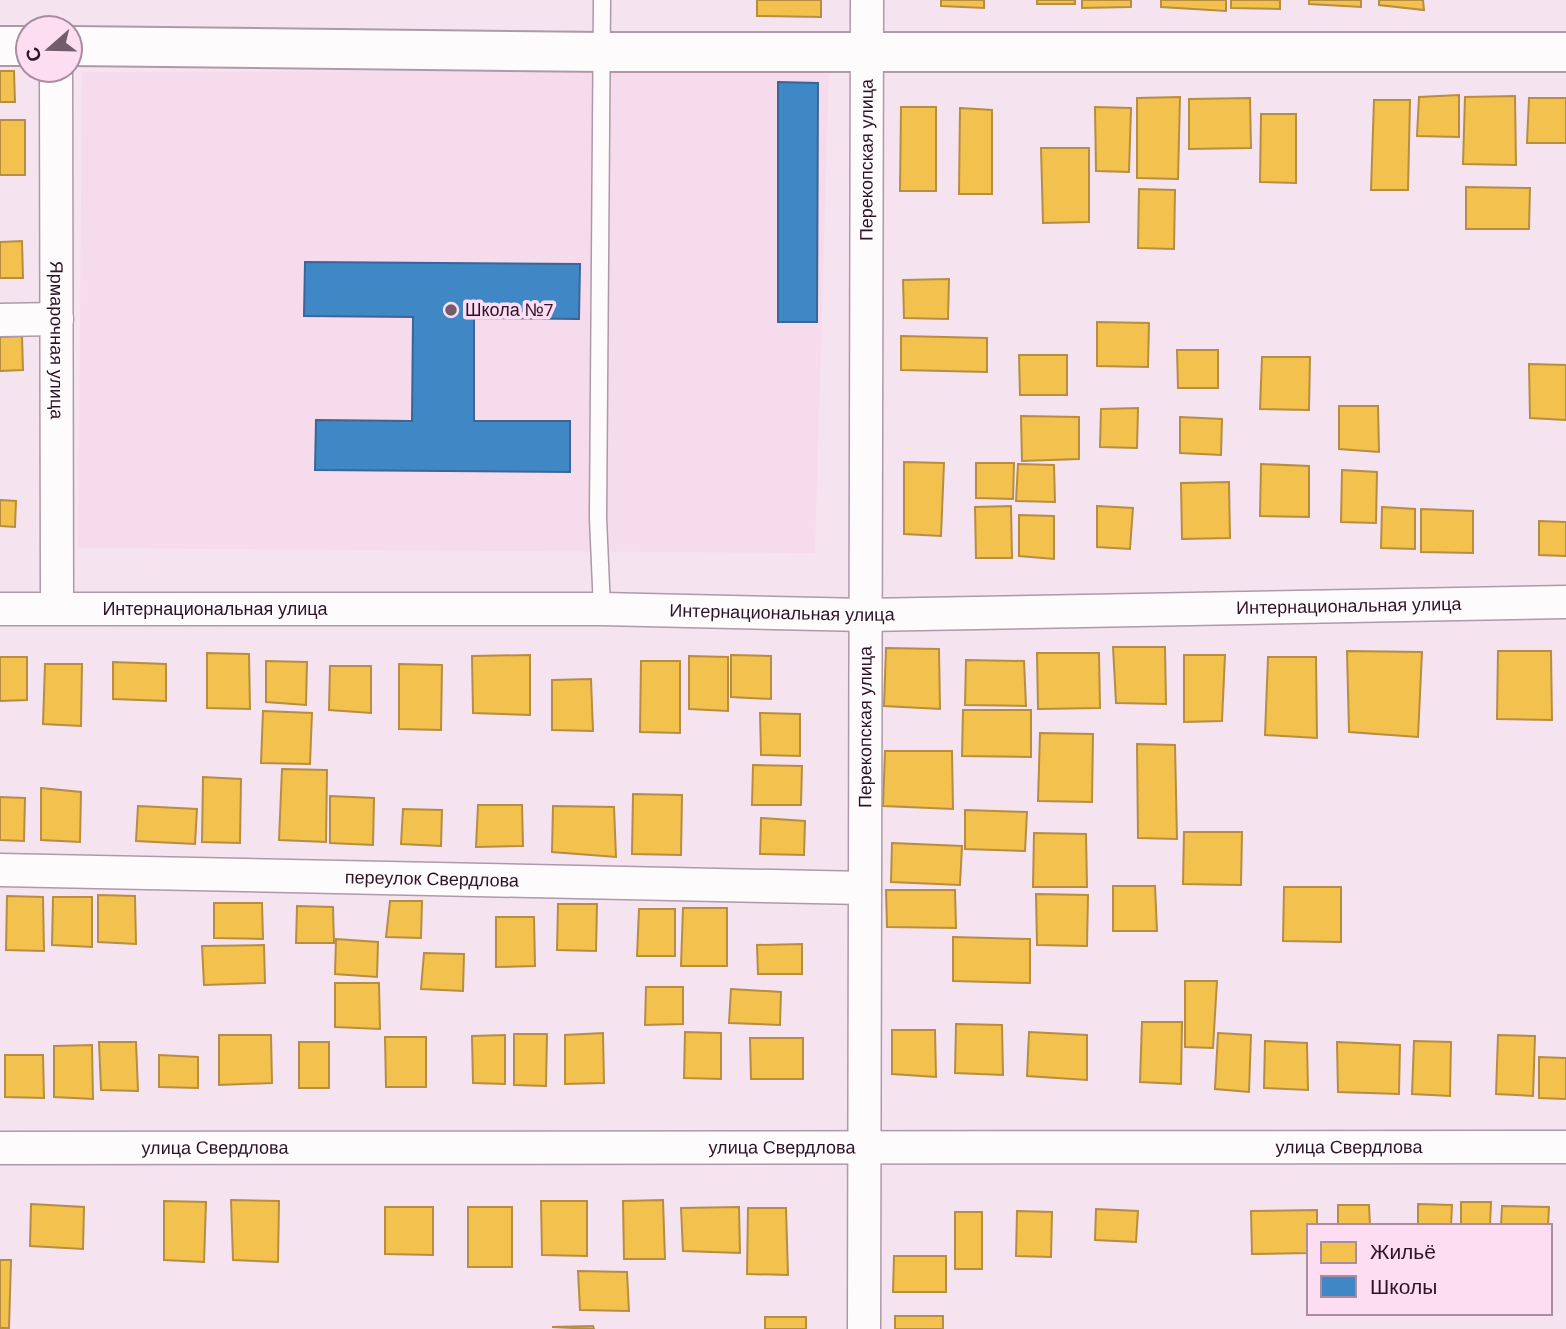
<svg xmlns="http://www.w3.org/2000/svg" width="1566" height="1329" font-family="'DM Sans',sans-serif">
	<rect width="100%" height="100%" fill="#f5e4ef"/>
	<path fill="#f6dbec" d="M829 70 815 553 78 548 82 72Z"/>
	<path fill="#f2c14e" stroke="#b78d42" stroke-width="2" d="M757 0H821V17L757 16Z
		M941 0H984V8L941 6Z
		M1037 0H1075V4H1037Z
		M1082 0H1131V7L1082 8Z
		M1161 0H1226V11L1161 7Z
		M1231 0H1280V9L1231 8Z
		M1309 0H1361V7L1309 4Z
		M1379 0H1423L1424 10 1379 5Z
		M0 71H14L15 102H0Z
		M1459 95V137L1417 136 1419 97Z
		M1515 96 1516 165 1463 164 1465 97Z
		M1180 97 1178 179 1137 178V98Z
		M1250 98 1251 148 1189 149V99Z
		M1529 98H1566V143H1527Z
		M1374 100H1410L1408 190H1371Z
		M901 107H936V191H900Z
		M1095 107 1131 108 1129 172 1096 171Z
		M960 108 992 110V194H959Z
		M1261 114H1296V183L1260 182Z
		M0 120H25V175H0Z
		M1041 148H1089V222L1043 223Z
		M1466 187 1530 188 1529 229H1466Z
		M1139 189 1175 190 1174 249 1138 248Z
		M22 241 23 278H0V242Z
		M949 279 948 319 904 318 903 280Z
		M1097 322 1149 323 1148 367 1097 366Z
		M22 336 23 370 0 371V337Z
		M901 336 987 338V372L901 370Z
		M1177 350H1218V388H1178Z
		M1019 355H1067V395H1020Z
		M1262 357H1310L1309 410 1260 409Z
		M1529 364 1566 365V420L1530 418Z
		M1339 406H1378L1379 452 1339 449Z
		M1138 408 1137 448 1100 447 1101 409Z
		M1021 416 1079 417V459L1022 461Z
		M1180 417 1222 419 1221 455 1180 453Z
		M904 462 944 463 941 536 904 534Z
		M976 463H1014L1013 499 976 498Z
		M1018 464 1054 465 1055 502 1016 501Z
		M1261 464 1309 466V517L1260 516Z
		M1342 470 1377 472 1376 523 1341 522Z
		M1229 482 1230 538 1182 539 1181 483Z
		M0 500 16 501 15 527 0 526Z
		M1011 506 1012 558H976L975 507Z
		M1097 506 1133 508 1130 549 1097 547Z
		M1382 507 1415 509V549L1381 548Z
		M1421 509 1473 511V553L1421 552Z
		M1019 515 1054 516V559L1019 556Z
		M1539 521 1566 522V556L1539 555Z
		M1113 647H1165L1166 704 1116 703Z
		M886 648 939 649 940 709 884 706Z
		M1347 651 1422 652 1418 737 1349 732Z
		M1498 651H1551L1552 720 1497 719Z
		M207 653 249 654 250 709 207 708Z
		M1037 653H1099L1100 708 1038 709Z
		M530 655V715L473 713 472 656Z
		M731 655 771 656V699L731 697Z
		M1184 655H1225L1222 721 1184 722Z
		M689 656 728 657V711L689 709Z
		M0 657H27V700L0 701Z
		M1268 657H1316L1317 738 1265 735Z
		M966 660 1024 661 1026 706 965 705Z
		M266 661 307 662 306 705 266 702Z
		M641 661H680V733L640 732Z
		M113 662 166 664V701L113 699Z
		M45 664H82L81 726 43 724Z
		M399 664 442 665 441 730 399 729Z
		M330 666H371V713L329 710Z
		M591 679 593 731 552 730V680Z
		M963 710H1031V757L962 756Z
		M263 711 312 713 310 764 261 763Z
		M760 713 800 714V756L761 755Z
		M1040 733 1093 734 1092 802 1038 801Z
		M1137 744 1175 745 1177 839 1138 838Z
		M885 751H952L953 809 883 806Z
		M753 765 802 766 801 805H752Z
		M282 769 327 770 326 842 279 840Z
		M203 777 241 779 240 843 202 842Z
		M41 788 81 792 80 842 41 840Z
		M633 794 682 795 681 855 632 854Z
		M330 796 374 798 373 845 330 843Z
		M0 797 25 798 24 841 0 840Z
		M478 805H522L523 846 476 847Z
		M138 806 197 809 195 844 136 841Z
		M553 806 614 807 616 857 552 852Z
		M403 809 442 810 441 846 401 844Z
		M965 810 1027 812 1025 851 965 849Z
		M761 818 805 821 804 855 760 854Z
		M1184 832H1242L1241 885 1183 884Z
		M1034 833 1086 834 1087 887H1033Z
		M892 843 962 846 960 885 891 882Z
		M1113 886H1155L1157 931H1113Z
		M1284 887H1341V942L1283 941Z
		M886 890H955L956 928 887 927Z
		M1036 894 1088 895 1087 946 1037 945Z
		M98 895 135 896 136 944 98 942Z
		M7 896 43 897 44 951 6 950Z
		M53 897H92V947L52 945Z
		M390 901H422L421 938 386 937Z
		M214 903H262L263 939 214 938Z
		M558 904H597L596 951 557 950Z
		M297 906 333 907 334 943H296Z
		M683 908H727V966H681Z
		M639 909H675V956H637Z
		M496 917H534L535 966 496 967Z
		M953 937 1030 939V983L953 981Z
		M336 939 378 942 377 977 335 974Z
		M802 944V974H758L757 945Z
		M264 945 265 983 204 985 202 946Z
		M424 953 464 954 463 991 421 989Z
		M1185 981H1217L1213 1048 1185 1047Z
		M335 983H379L380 1029 335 1027Z
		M646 987H683V1024L645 1025Z
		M731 989 781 992 780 1025 729 1023Z
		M1142 1022H1182L1181 1084 1140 1082Z
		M956 1024 1002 1025 1003 1075 955 1073Z
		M892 1030H935L936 1077 892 1074Z
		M685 1032 721 1033V1079L684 1078Z
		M1029 1032 1087 1035V1080L1027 1076Z
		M603 1033 604 1083 565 1084V1035Z
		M1218 1033 1251 1035 1249 1092 1215 1089Z
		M514 1034H547L546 1086 514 1085Z
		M219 1035H271L272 1083 219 1085Z
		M505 1035V1084L473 1083 472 1036Z
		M1498 1035 1535 1036 1533 1096 1496 1094Z
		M385 1037H426V1087H386Z
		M750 1038H803V1079H751Z
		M1265 1041 1307 1043 1308 1090 1264 1088Z
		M1414 1041 1451 1042 1450 1096 1412 1094Z
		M99 1042H136L138 1091 101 1090Z
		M299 1042H329V1088H299Z
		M1337 1042 1400 1045 1399 1094 1338 1092Z
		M92 1045 93 1099 54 1097V1046Z
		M5 1055H43L44 1098 5 1097Z
		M159 1055 198 1057V1088L159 1087Z
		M1539 1057 1566 1058V1099L1539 1098Z
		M231 1200 279 1201 278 1262 233 1260Z
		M663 1200 665 1259H624L623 1201Z
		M164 1201 206 1202 204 1262 164 1260Z
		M541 1201H587V1256L542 1255Z
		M1461 1202H1491L1490 1226H1461Z
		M31 1204 84 1207 83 1249 30 1246Z
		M1418 1204 1452 1205 1451 1226H1418Z
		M1338 1205H1369L1370 1226H1338Z
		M1502 1206 1549 1207 1548 1226H1501Z
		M385 1207H433V1255L385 1254Z
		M468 1207H512V1267H468Z
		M739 1207 740 1253 683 1251 681 1208Z
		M748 1208H786L788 1275 747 1274Z
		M1096 1209 1138 1211 1136 1242 1095 1240Z
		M1317 1210V1226H1309V1253L1252 1254 1251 1211Z
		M1017 1211 1052 1212 1051 1257 1016 1256Z
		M955 1212H982V1269H955Z
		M894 1256H946V1292H893Z
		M0 1260H11L9 1328H0Z
		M578 1271 627 1272 629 1311 580 1310Z
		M895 1316H943V1329H895Z
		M765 1317H806V1329H765Z
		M593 1326 594 1329 552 1327Z"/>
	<path fill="#3f88c5" stroke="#3a6596" stroke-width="2" d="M778 82 818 83 817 322H778Z
		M305 262 580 264 579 319 474 318V421H570V472L315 470 316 420 412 421 413 317 304 316Z"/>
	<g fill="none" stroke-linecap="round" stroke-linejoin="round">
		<defs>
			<path id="lane" d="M602 609 598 518 602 0"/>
			<g id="street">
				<path id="s1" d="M56 70 57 608"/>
				<path d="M0 320 57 319"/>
				<path id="s2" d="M0 609H602L865 615 1566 602"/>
				<path id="s3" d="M0 870 864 888"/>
				<path id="s4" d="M0 1148 1566 1147"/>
				<path id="s5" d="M864 1329 867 0"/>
			</g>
			<path id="secondary" d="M0 46H28
				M70 46 604 52H1566"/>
		</defs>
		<use href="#lane" stroke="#ae99a8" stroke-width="19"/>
		<use href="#street" stroke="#ae99a8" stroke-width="35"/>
		<use href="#secondary" stroke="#ae99a8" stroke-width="42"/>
		<use href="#lane" stroke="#fefbfd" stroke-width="16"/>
		<use href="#street" stroke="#fefbfd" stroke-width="32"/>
		<use href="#secondary" stroke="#fefbfd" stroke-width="38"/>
	</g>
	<circle fill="#745c6d" stroke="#fcddf1" stroke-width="2.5" cx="451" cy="310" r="7"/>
	<g text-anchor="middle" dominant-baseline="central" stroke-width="7" stroke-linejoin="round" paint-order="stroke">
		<g font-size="18" fill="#2e1327" stroke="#fcddf1">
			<text stroke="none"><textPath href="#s5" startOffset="1169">Перекопская улица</textPath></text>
			<text stroke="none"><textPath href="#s1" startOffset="270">Ярмарочная улица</textPath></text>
			<text stroke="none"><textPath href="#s2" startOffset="1349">Интернациональная улица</textPath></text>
			<text stroke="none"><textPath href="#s2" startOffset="215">Интернациональная улица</textPath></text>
			<text stroke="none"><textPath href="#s2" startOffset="782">Интернациональная улица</textPath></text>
			<text stroke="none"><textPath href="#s5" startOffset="602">Перекопская улица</textPath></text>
			<text stroke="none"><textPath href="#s3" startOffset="432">переулок Свердлова</textPath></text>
			<text stroke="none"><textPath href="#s4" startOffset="782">улица Свердлова</textPath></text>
			<text stroke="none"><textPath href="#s4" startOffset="1349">улица Свердлова</textPath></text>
			<text stroke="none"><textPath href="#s4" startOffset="215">улица Свердлова</textPath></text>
		</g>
		<g font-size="18" fill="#2e1327" stroke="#fcddf1" text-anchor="start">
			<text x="465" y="310">Школа №7</text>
		</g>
	</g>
	<rect x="1307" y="1224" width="245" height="91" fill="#fcddf1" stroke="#aa8ca0" stroke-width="2"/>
	<rect x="1321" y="1242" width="35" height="21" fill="#f2c14e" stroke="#aa8ca0" stroke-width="2"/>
	<text x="1370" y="1259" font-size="21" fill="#2e1327">Жильё</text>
	<rect x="1321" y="1276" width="35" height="21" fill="#3f88c5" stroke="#aa8ca0" stroke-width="2"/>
	<text x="1370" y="1294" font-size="21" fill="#2e1327">Школы</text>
	<g transform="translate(49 49) rotate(250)"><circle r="33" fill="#fcddf1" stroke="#aa8ca0" stroke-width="2"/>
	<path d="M0-5L12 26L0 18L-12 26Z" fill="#745c6d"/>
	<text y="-10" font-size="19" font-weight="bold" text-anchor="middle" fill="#2e1327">С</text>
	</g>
</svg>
